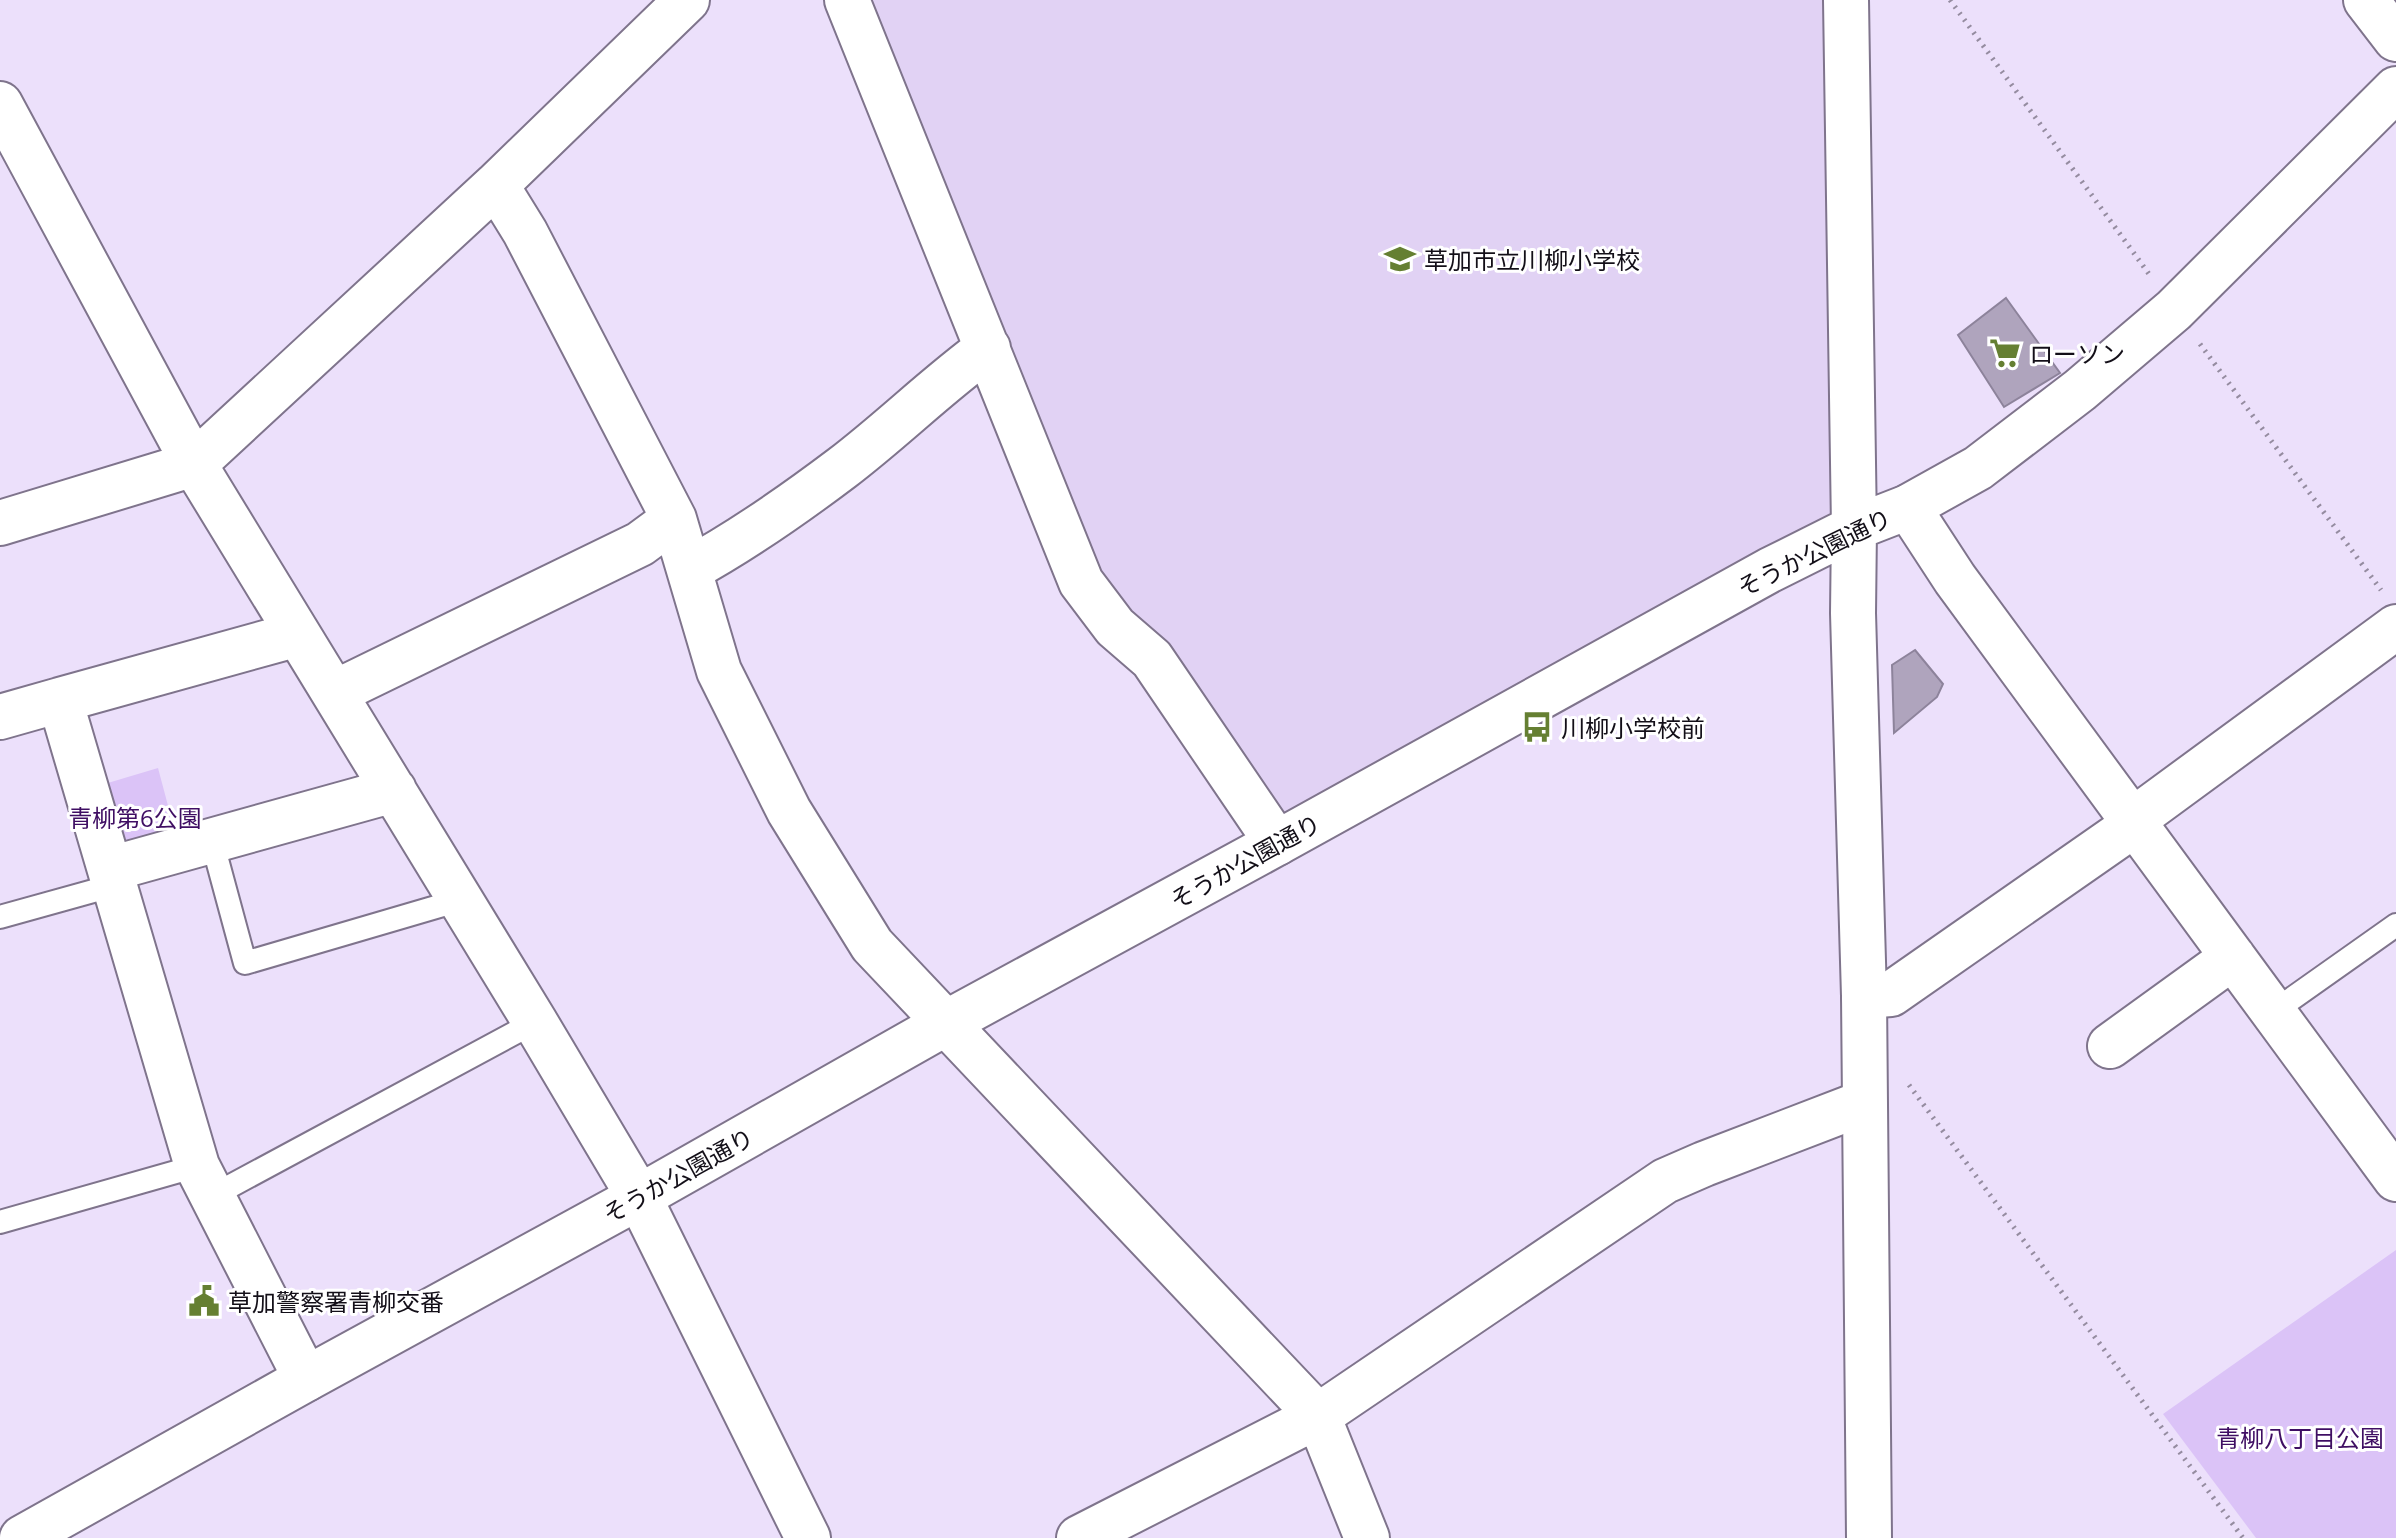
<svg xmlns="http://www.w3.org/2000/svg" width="2396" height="1538" font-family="'Open Sans','Noto Sans JP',sans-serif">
	<rect width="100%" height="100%" fill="#ece0fb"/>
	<path fill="#e1d2f4" d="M858 0H1835L1837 517 1280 834 1091 573Z"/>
	<path fill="#dbc3f7" d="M158 768 179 847 112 865 91 788Z
		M2396 1250V1538H2256L2163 1414Z"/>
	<path fill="#afa4bd" stroke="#8d839b" stroke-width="2" d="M2006 298 2060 373 2004 407 1958 335Z
		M1915 650 1943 684 1937 697 1894 733 1892 665Z"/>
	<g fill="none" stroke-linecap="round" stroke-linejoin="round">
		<defs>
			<path id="lane" d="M212 841 245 963 460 900
				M0 917 115 885
				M2273 1012 2396 925
				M212 1196 535 1022
				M0 1222 197 1166"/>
			<path id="street" d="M847 0 1081 582 1115 627 1152 659 1277 843
				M2366 0 2396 39
				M0 104 194 464 535 1022 639 1197 808 1538
				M496 185 525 232 674 519 719 671 789 811 872 945 1318 1416 1367 1538
				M1908 507 1955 579 2396 1179
				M0 523 194 464 496 185 687 0
				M690 569C743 540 793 505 842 468 892 430 937 385 988 348
				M334 693 640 544 674 519
				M60 700 298 634
				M0 717 60 700 197 1166 306 1379
				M2133 820 2396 627
				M110 869 394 790
				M1864 996 1891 994 2135 824
				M2110 1046 2233 957
				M1079 1538 1318 1416 1665 1181 1704 1164 1863 1103"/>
			<path id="secondary" d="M1846 0 1854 528 1853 613 1864 996 1869 1538
				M22 1538 306 1379 639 1197 946 1023 1277 843 1770 570 1854 528 1908 507 1978 468 2080 390 2174 310 2396 89"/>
		</defs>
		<use href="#lane" stroke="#7f748c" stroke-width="26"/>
		<use href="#street" stroke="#7f748c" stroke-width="48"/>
		<use href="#secondary" stroke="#7f748c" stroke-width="48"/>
		<path stroke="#958ca0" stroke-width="5" stroke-dasharray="2 6" stroke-linecap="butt" d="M1950 0 2149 274
			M2200 344 2381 590
			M1909 1085 2243 1538"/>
		<use href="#lane" stroke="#fff" stroke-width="22"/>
		<use href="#street" stroke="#fff" stroke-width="44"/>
		<use href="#secondary" stroke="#fff" stroke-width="44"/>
	</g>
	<defs>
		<symbol id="school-bare" viewBox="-9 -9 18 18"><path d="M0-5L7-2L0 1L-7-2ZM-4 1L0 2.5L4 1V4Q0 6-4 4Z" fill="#657f32" stroke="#fff" stroke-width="2.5" paint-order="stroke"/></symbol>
		<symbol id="supermarket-bare" viewBox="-9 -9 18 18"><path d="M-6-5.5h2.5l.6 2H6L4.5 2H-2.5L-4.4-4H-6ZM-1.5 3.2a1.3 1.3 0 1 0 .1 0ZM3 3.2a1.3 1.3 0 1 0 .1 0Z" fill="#657f32" stroke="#fff" stroke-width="2.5" paint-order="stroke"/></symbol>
		<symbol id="bus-bare" viewBox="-9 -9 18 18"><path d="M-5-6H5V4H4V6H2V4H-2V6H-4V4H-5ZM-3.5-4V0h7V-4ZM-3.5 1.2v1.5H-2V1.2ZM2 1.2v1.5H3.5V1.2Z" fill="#657f32" stroke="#fff" stroke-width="2.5" paint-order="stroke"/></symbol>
		<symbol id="civic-bare" viewBox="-9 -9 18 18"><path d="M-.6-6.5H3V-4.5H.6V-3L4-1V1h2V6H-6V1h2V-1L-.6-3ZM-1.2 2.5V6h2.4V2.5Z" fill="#657f32" stroke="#fff" stroke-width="2.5" paint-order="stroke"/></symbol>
	</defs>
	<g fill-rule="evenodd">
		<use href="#school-bare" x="1378" y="237" width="44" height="44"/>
		<use href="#supermarket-bare" x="1983" y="331" width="44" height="44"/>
		<use href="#bus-bare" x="1515" y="705" width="44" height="44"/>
		<use href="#civic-bare" x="182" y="1279" width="44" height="44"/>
	</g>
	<g text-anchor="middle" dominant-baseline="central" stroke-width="6" stroke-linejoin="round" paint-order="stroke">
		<g font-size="24" fill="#130f18" stroke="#fff" text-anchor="start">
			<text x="1424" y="259">草加市立川柳小学校</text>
			<text x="2029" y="353">ローソン</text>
			<text x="1561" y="727">川柳小学校前</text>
			<text x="228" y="1301">草加警察署青柳交番</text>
		</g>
		<g font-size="24" fill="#130f18" stroke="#fff">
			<text transform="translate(1814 552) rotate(-26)">そうか公園通り</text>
			<text transform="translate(1245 861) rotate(-29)">そうか公園通り</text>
			<text transform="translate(678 1175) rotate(-29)">そうか公園通り</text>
		</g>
		<g font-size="24" fill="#3f0e63" stroke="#fff">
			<text x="135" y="817">青柳第6公園</text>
			<text x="2300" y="1437">青柳八丁目公園</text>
		</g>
	</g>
</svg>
